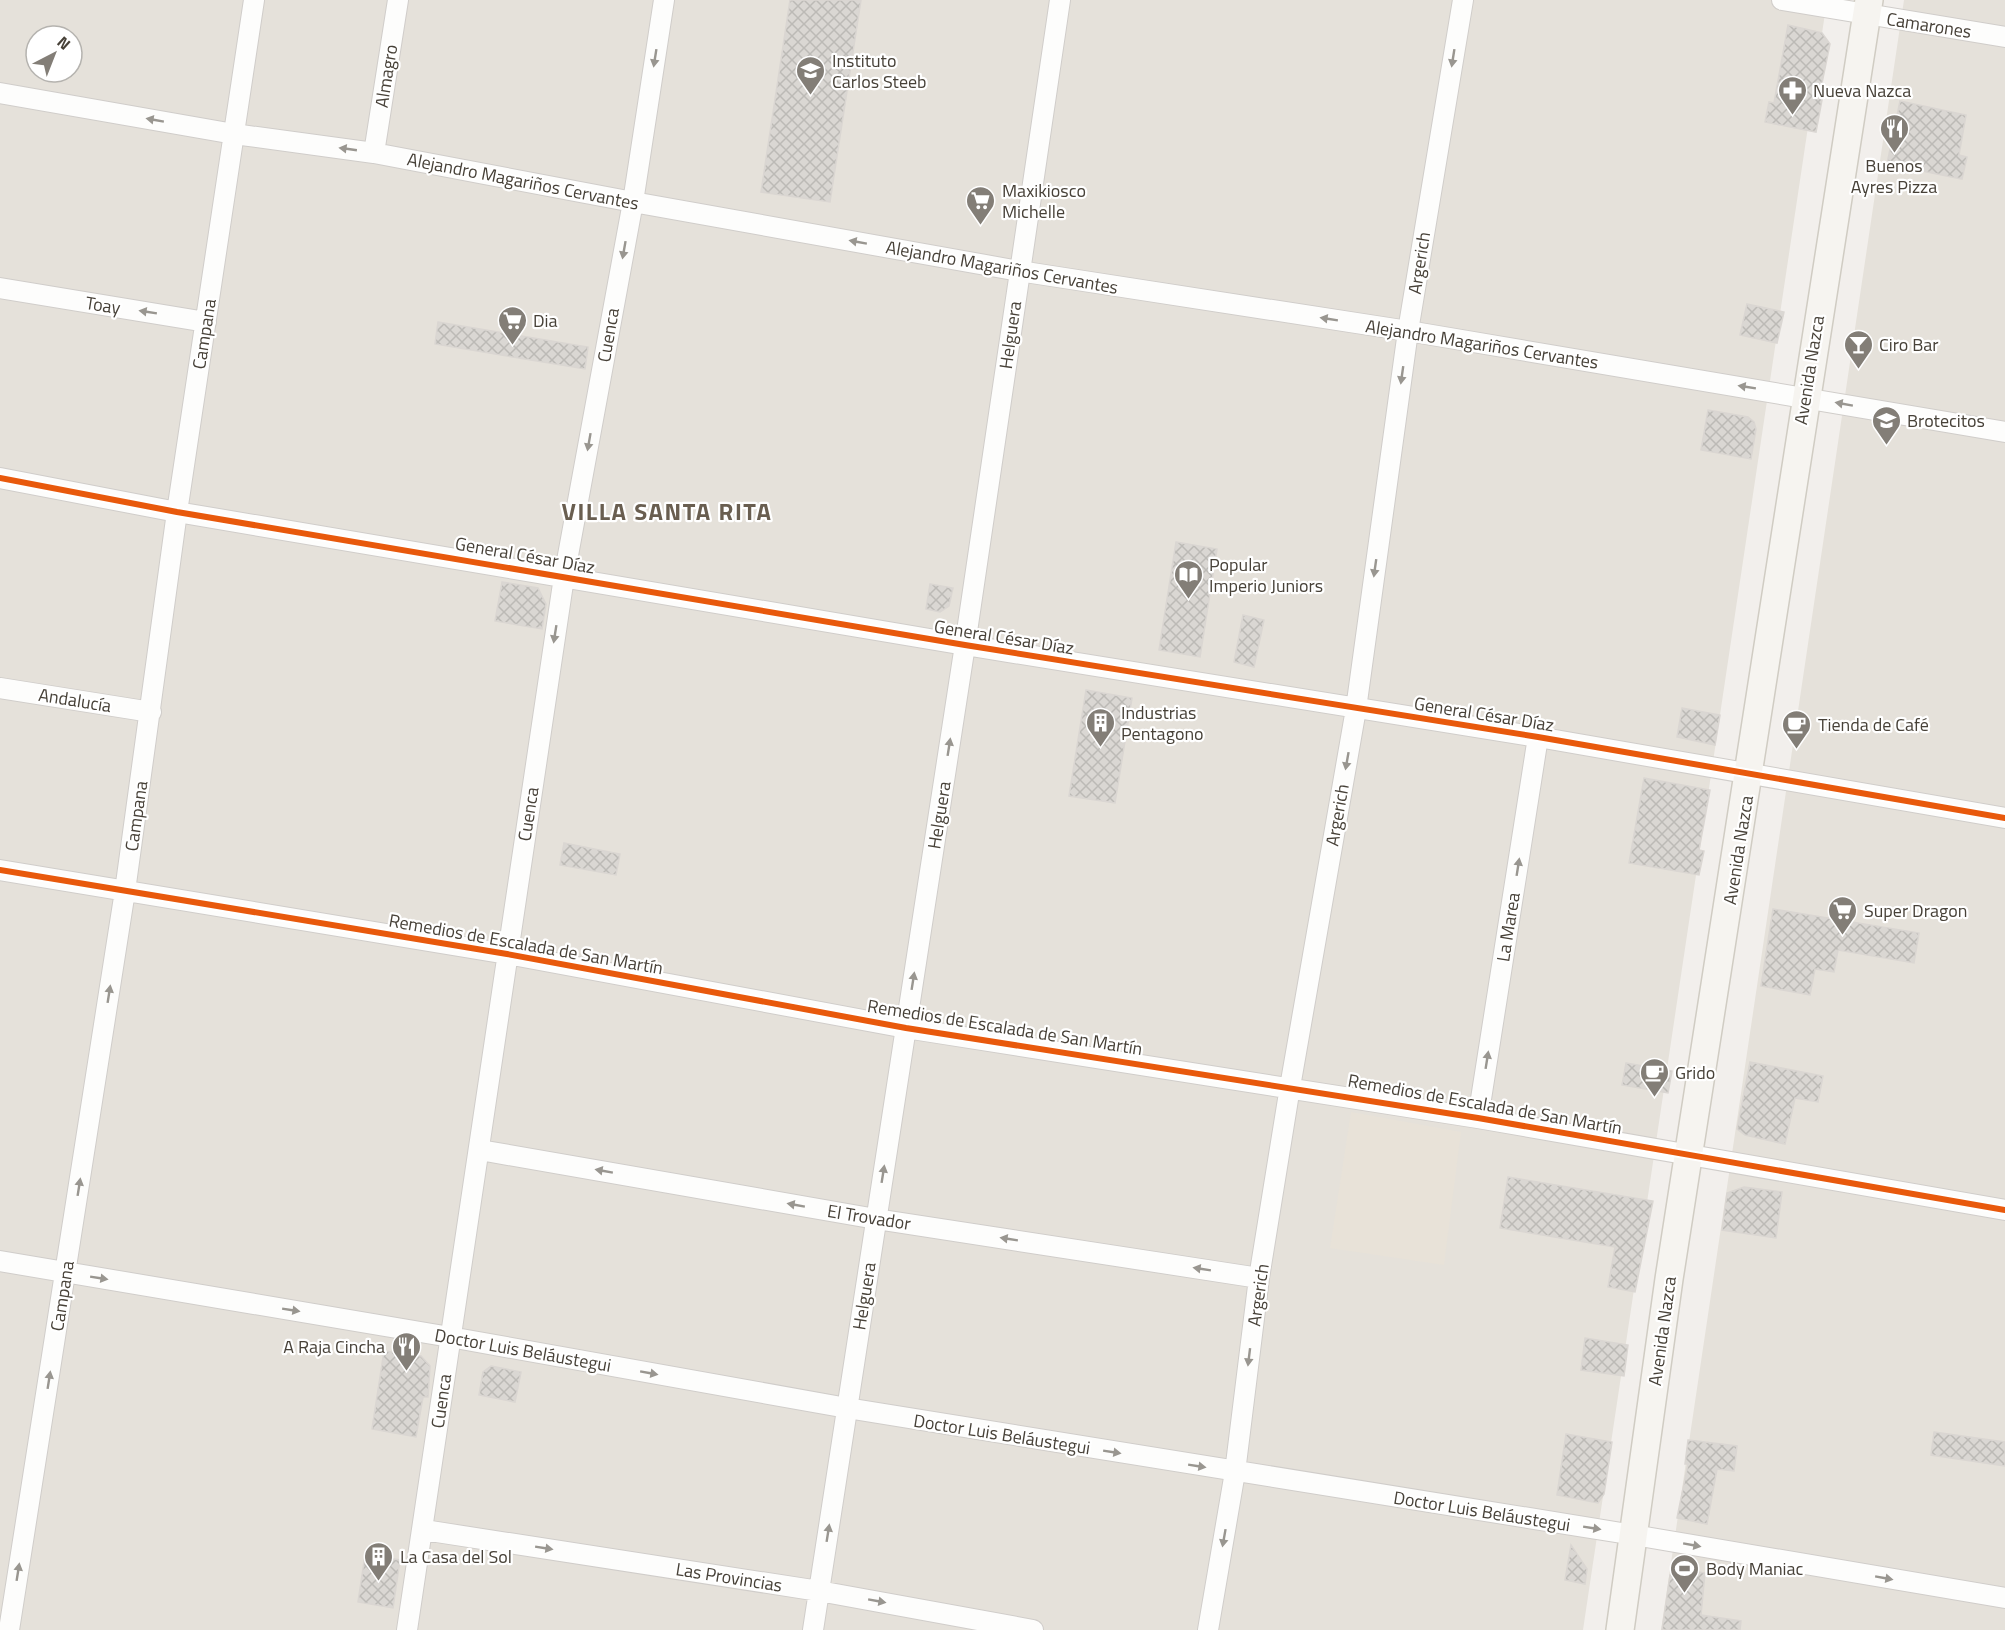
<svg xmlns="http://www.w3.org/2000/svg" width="2005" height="1630" font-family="'Titillium Web',sans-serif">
	<defs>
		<pattern id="building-cross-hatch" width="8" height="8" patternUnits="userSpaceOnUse" patternTransform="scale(1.5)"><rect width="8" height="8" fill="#dad7d3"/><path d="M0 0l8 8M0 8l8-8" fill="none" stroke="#bcbab6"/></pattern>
	</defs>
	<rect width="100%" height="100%" fill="#f2efec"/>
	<path fill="#e5e1da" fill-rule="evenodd" d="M0 0H1827L1583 1630H0ZM36 36H72V72H36Z
		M1904 0H2005V1630H1661Z"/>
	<path fill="#e8e2d8" d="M1351 1112 1461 1132 1444 1265 1330 1248Z"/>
	<path fill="url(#building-cross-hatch)" stroke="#dad6d2" stroke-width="1.5" d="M790 0H861L830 202 761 192Z
		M1788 25 1822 33 1830 44 1822 83 1825 84 1816 132 1765 122 1769 102 1774 103Z
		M1900 101 1966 115 1959 155 1967 157 1962 179 1887 164Z
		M1747 304 1784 312 1777 343 1740 335Z
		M438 322 588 347 585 369 435 344Z
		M1708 410 1748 417 1754 422 1756 429 1751 459 1701 450Z
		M1176 542 1217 549 1200 657 1159 650Z
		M502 582 538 588 546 604 542 629 495 621Z
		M930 584 953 588 949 606 940 612 926 609Z
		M1243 615 1264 620 1254 667 1234 662Z
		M1086 690 1132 698 1115 803 1069 796Z
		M1682 708 1720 715 1715 745 1677 737Z
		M1644 778 1710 790 1699 850 1704 851 1699 875 1629 863Z
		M564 843 620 854 616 875 560 865Z
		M1773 909 1919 933 1914 963 1838 950 1834 972 1815 969 1810 995 1761 986Z
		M1750 1062 1823 1076 1818 1102 1795 1098 1785 1144 1745 1135 1737 1129Z
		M1626 1063 1672 1071 1668 1093 1622 1085Z
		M1508 1177 1653 1201 1635 1292 1608 1287 1615 1247 1500 1228Z
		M1744 1187 1782 1192 1776 1238 1722 1230 1727 1193Z
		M1585 1338 1628 1345 1624 1376 1581 1370Z
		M384 1351 421 1356 430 1366 428 1397H423L416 1437 372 1429Z
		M491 1366 521 1372 515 1402 479 1395 483 1372Z
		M1934 1432 2005 1442V1466L1931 1455Z
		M1566 1434 1612 1442 1604 1494 1598 1503 1557 1495Z
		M1688 1440 1737 1446 1734 1471 1717 1469 1707 1524 1677 1518 1688 1464H1685Z
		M1571 1545 1587 1569 1585 1584 1565 1580Z
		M365 1555 400 1560 393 1608 358 1602Z
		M1676 1568 1705 1573 1701 1615 1741 1621 1740 1630H1662L1670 1575Z"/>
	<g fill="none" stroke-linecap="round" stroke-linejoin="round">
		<defs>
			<path id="minor" d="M1782 0 2005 37
				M0 93 234 134 374 153 633 202 1019 271 1408 331 2005 432
				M374 153 398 0
				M0 288 206 322
				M0 478 177 512 965 645 1538 737 2005 818
				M0 688 151 712
				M0 870 507 954 906 1028 1478 1118 2005 1210
				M1478 1118 1538 737
				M480 1150 876 1219 1259 1278
				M0 1261 450 1337 847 1408 1634 1535 2005 1598
				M424 1530 819 1591 1033 1630
				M9 1630 125 891 177 512 254 0
				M407 1630 564 577 633 202 664 0
				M813 1630 965 645 1060 0
				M1208 1630 1235 1472 1259 1278 1290 1087 1356 709 1408 331 1463 0"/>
			<path id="secondary" d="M1620 1630 1669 1279 1869 0"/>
		</defs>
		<use href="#minor" stroke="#d0cdca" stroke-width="22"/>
		<use href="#secondary" stroke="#d0ccc3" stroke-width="30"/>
		<use href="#minor" stroke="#fdfdfc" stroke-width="20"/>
		<use href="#secondary" stroke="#f6f4f0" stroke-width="27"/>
		<defs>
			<path id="cycleway" d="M0 478 177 512 965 645 1538 737 2005 818
				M0 870 507 954 906 1028 1478 1118 2005 1210"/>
		</defs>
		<use href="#cycleway" stroke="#fff" stroke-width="10"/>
		<use href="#cycleway" stroke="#e8590c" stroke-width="6"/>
	</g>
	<defs><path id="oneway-solid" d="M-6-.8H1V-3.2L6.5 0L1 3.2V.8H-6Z" transform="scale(1.5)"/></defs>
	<g fill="#999690">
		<use href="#oneway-solid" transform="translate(655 58) rotate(99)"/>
		<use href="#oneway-solid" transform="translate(1453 58) rotate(99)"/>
		<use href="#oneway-solid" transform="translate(155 120) rotate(-170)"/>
		<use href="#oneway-solid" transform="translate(348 149) rotate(-172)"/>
		<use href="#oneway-solid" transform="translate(858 242) rotate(-170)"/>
		<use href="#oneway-solid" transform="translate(624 250) rotate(100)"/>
		<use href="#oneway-solid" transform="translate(148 312) rotate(-171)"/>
		<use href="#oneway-solid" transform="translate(1329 319) rotate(-171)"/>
		<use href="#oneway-solid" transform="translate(1402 375) rotate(98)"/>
		<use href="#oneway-solid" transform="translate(1747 387) rotate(-171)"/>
		<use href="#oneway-solid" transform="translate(1844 404) rotate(-170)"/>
		<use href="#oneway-solid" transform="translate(589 442) rotate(100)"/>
		<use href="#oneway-solid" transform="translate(1375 568) rotate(98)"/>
		<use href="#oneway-solid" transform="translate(555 634) rotate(99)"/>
		<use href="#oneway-solid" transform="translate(949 747) rotate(-81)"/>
		<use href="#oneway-solid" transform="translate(1347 761) rotate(100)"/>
		<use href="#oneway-solid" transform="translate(1518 867) rotate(-81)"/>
		<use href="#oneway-solid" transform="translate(913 981) rotate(-81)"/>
		<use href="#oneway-solid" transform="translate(109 994) rotate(-81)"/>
		<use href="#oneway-solid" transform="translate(1487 1060) rotate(-81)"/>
		<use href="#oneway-solid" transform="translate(604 1171) rotate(-170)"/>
		<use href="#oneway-solid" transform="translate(883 1174) rotate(-81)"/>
		<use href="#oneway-solid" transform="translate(79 1187) rotate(-81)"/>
		<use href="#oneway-solid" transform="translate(796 1205) rotate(-170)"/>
		<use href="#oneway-solid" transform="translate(1009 1239) rotate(-171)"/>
		<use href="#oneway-solid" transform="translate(1202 1269) rotate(-171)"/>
		<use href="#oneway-solid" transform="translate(99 1278) rotate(9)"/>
		<use href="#oneway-solid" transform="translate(291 1310) rotate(9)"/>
		<use href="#oneway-solid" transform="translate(1249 1357) rotate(97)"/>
		<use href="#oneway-solid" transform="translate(649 1373) rotate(10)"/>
		<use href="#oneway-solid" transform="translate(49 1380) rotate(-81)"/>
		<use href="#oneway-solid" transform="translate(1112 1452) rotate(9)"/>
		<use href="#oneway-solid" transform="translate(1197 1466) rotate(9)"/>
		<use href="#oneway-solid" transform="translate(1592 1528) rotate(9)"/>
		<use href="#oneway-solid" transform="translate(828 1533) rotate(-81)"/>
		<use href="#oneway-solid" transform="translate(1224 1538) rotate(100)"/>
		<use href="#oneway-solid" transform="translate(1692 1545) rotate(10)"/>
		<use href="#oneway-solid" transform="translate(544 1548) rotate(9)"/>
		<use href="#oneway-solid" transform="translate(18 1572) rotate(-81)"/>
		<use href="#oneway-solid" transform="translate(1884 1578) rotate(10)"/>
		<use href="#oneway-solid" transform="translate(877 1601) rotate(10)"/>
	</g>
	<defs>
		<symbol id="school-pin" viewBox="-11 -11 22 30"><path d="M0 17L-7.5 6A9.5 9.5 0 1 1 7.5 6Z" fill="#837e77" stroke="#fff"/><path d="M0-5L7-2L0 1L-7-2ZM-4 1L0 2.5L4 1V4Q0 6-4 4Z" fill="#fff"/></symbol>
		<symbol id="pharmacy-pin" viewBox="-11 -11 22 30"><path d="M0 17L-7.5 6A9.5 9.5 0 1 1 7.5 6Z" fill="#837e77" stroke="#fff"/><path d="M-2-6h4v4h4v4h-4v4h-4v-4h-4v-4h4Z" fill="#fff"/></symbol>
		<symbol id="restaurant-pin" viewBox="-11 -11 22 30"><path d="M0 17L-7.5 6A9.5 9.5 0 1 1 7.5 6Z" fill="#837e77" stroke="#fff"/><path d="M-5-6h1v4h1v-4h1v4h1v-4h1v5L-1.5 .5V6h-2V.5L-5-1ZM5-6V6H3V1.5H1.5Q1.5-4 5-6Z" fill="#fff"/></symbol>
		<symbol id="supermarket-pin" viewBox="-11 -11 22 30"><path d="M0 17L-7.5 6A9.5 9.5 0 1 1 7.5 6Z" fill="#837e77" stroke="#fff"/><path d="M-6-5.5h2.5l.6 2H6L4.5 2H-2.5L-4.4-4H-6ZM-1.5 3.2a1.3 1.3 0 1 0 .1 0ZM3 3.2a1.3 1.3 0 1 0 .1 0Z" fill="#fff"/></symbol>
		<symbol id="bar-pin" viewBox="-11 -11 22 30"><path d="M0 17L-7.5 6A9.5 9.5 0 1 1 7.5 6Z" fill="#837e77" stroke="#fff"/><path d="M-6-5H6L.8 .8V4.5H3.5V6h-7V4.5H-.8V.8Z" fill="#fff"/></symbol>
		<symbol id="library-pin" viewBox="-11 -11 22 30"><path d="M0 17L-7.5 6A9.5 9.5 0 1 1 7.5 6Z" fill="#837e77" stroke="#fff"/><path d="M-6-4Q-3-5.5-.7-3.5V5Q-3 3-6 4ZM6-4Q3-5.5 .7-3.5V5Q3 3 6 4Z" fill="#fff"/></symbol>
		<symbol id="building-pin" viewBox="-11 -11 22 30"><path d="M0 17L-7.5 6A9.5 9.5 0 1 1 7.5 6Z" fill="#837e77" stroke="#fff"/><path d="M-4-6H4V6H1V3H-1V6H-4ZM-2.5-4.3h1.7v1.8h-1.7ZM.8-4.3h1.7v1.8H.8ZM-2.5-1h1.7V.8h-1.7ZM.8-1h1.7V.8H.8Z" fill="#fff"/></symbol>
		<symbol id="cafe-pin" viewBox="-11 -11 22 30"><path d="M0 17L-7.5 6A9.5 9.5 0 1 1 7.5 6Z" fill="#837e77" stroke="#fff"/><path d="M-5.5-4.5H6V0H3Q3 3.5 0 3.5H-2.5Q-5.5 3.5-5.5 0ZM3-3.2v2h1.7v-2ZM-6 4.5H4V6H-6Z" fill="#fff"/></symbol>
		<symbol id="stadium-pin" viewBox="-11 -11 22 30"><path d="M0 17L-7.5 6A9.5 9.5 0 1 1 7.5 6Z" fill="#837e77" stroke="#fff"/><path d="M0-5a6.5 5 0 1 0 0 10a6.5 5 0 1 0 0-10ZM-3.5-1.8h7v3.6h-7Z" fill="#fff"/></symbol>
	</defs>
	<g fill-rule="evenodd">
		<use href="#school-pin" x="794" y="54" width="33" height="45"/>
		<use href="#pharmacy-pin" x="1776" y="74" width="33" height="45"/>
		<use href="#restaurant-pin" x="1878" y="112" width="33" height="45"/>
		<use href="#supermarket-pin" x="964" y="184" width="33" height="45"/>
		<use href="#supermarket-pin" x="496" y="304" width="33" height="45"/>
		<use href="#bar-pin" x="1842" y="328" width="33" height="45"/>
		<use href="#school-pin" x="1870" y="404" width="33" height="45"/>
		<use href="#library-pin" x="1172" y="558" width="33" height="45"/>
		<use href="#building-pin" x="1084" y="706" width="33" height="45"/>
		<use href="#cafe-pin" x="1780" y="708" width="33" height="45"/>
		<use href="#supermarket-pin" x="1826" y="894" width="33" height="45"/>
		<use href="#cafe-pin" x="1638" y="1056" width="33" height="45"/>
		<use href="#restaurant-pin" x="390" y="1330" width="33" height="45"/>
		<use href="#building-pin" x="362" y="1540" width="33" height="45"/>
		<use href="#stadium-pin" x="1668" y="1552" width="33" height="45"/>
	</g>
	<g text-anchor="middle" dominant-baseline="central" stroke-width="4.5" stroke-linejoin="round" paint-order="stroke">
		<g font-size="18" fill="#474138" stroke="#fff">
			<text transform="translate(1929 25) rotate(9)">Camarones</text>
			<text transform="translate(386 76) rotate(-81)">Almagro</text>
			<text transform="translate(523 181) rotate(11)">Alejandro Magariños Cervantes</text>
			<text transform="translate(1419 263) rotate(-81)">Argerich</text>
			<text transform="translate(1002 267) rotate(10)">Alejandro Magariños Cervantes</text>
			<text transform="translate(103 305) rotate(9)">Toay</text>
			<text transform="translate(204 334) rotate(-81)">Campana</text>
			<text transform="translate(608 335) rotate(-80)">Cuenca</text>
			<text transform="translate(1010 335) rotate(-82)">Helguera</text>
			<text transform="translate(1482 344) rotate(9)">Alejandro Magariños Cervantes</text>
			<text transform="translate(1809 370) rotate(-81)">Avenida Nazca</text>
			<text transform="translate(525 555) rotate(10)">General César Díaz</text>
			<text transform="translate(1004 637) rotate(9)">General César Díaz</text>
			<text transform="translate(75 700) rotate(9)">Andalucía</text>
			<text transform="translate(1484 714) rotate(9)">General César Díaz</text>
			<text transform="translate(528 814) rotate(-81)">Cuenca</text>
			<text transform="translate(939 815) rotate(-81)">Helguera</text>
			<text transform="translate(1337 815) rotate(-80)">Argerich</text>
			<text transform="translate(136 816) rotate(-82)">Campana</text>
			<text transform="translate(1738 850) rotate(-81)">Avenida Nazca</text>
			<text transform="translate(1508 927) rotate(-81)">La Marea</text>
			<text transform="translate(526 944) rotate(10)">Remedios de Escalada de San Martín</text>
			<text transform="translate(1005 1027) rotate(9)">Remedios de Escalada de San Martín</text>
			<text transform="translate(1485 1104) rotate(10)">Remedios de Escalada de San Martín</text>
			<text transform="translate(869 1217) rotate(9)">El Trovador</text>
			<text transform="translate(1258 1295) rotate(-82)">Argerich</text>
			<text transform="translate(62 1296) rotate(-81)">Campana</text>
			<text transform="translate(864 1296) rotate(-81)">Helguera</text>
			<text transform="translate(1662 1331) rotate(-82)">Avenida Nazca</text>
			<text transform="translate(523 1350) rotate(10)">Doctor Luis Beláustegui</text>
			<text transform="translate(441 1401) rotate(-82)">Cuenca</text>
			<text transform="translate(1002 1434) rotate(9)">Doctor Luis Beláustegui</text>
			<text transform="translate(1482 1511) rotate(9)">Doctor Luis Beláustegui</text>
			<text transform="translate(729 1577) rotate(9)">Las Provincias</text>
		</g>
		<g font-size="18" fill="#474138" stroke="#fff" text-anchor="start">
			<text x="832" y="60">Instituto<tspan x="832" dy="21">Carlos Steeb</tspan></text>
			<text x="1813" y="90">Nueva Nazca</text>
			<text x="1894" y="165" text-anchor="middle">Buenos<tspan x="1894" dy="21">Ayres Pizza</tspan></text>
			<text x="1002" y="190">Maxikiosco<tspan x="1002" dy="21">Michelle</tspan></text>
			<text x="533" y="320">Dia</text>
			<text x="1879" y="344">Ciro Bar</text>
			<text x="1907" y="420">Brotecitos</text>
			<text x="1209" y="564">Popular<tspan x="1209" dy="21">Imperio Juniors</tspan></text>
			<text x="1121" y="712">Industrias<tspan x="1121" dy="21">Pentagono</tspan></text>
			<text x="1818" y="724">Tienda de Café</text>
			<text x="1864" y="910">Super Dragon</text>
			<text x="1675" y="1072">Grido</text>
			<text x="385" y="1346" text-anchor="end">A Raja Cincha</text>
			<text x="400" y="1556">La Casa del Sol</text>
			<text x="1706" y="1568">Body Maniac</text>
		</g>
		<g font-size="24" font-weight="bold" letter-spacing="1.5" fill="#695e50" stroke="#fff">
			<text x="667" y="511">VILLA SANTA RITA</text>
		</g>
	</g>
	<g transform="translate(54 54) rotate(42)"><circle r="28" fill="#ffffff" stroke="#b5b3af" stroke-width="1.5"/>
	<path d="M0-4.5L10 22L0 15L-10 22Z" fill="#837e77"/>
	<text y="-9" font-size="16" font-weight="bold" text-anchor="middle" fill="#474138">N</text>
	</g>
</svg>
